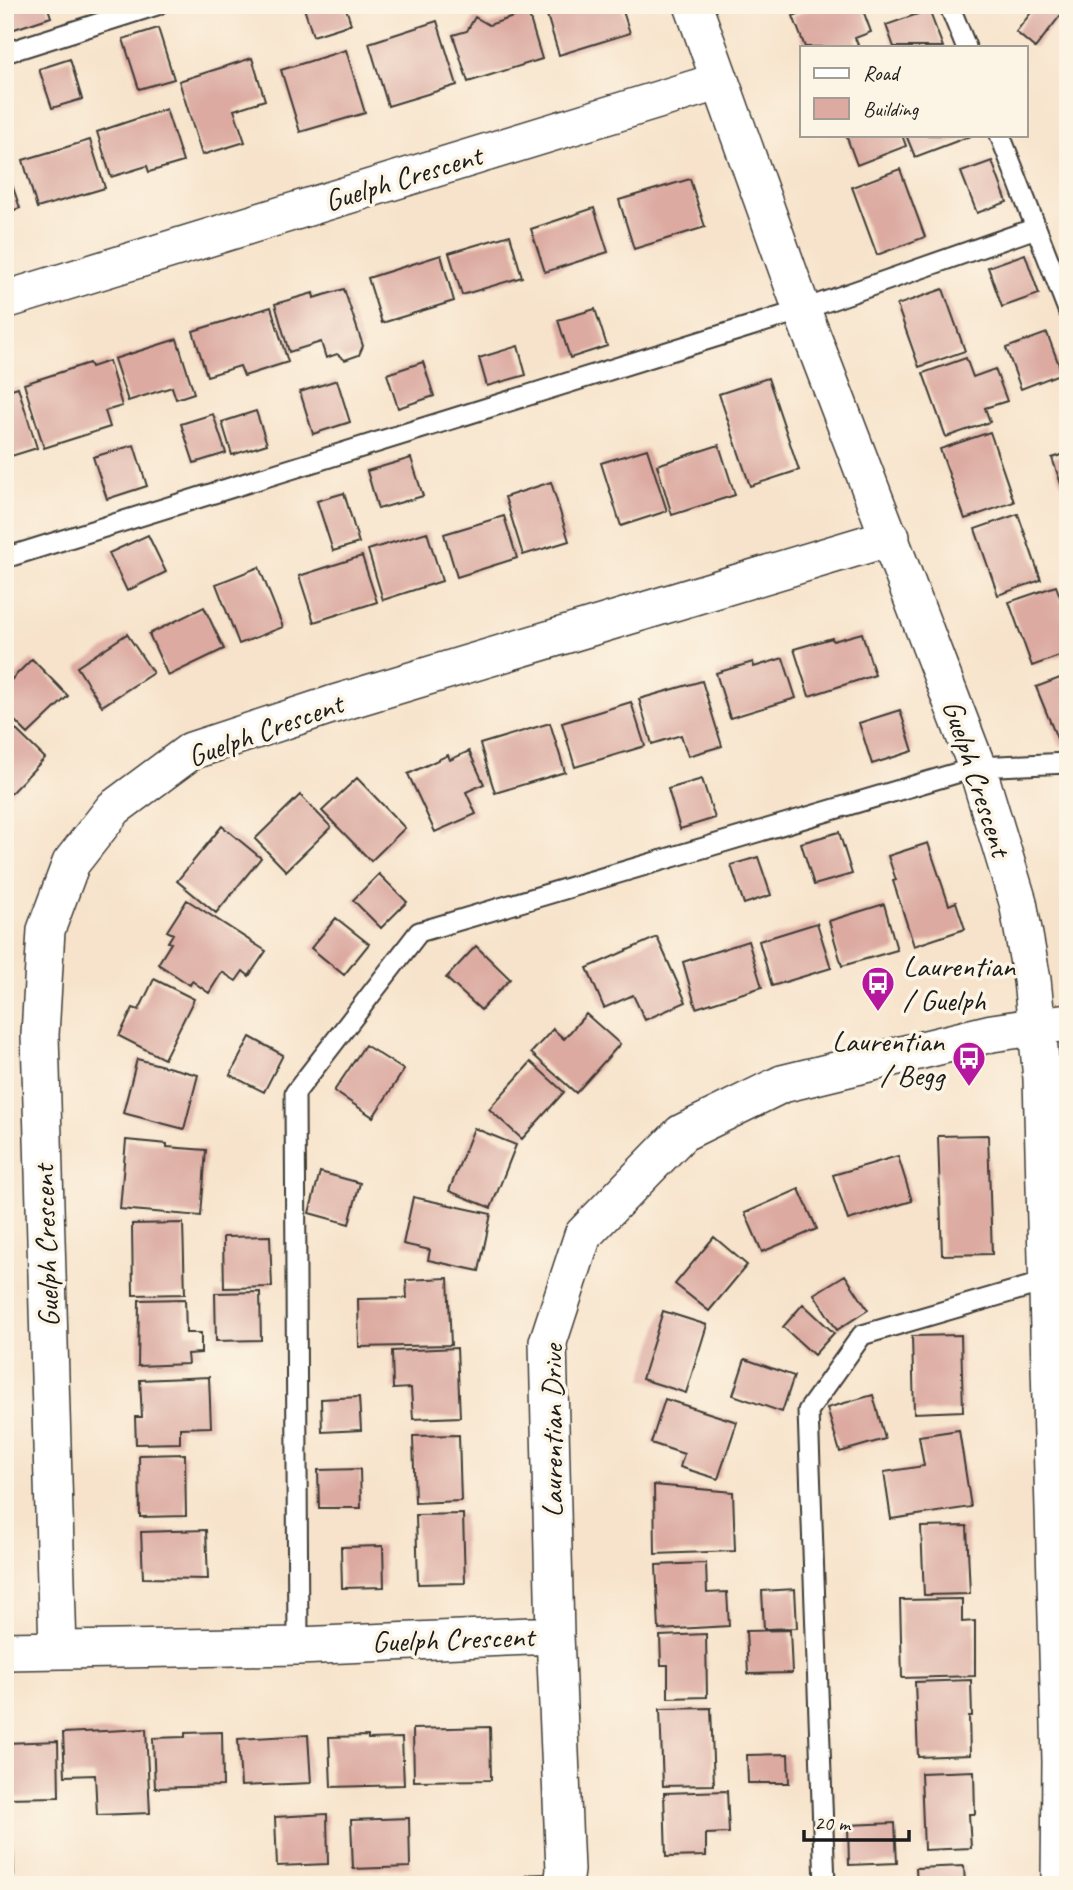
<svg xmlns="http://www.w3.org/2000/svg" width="1073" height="1890" font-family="Caveat,sans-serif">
	<rect width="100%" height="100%" fill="#fcf5e5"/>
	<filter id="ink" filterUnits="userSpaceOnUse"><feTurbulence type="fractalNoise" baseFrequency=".0143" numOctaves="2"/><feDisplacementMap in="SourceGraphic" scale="14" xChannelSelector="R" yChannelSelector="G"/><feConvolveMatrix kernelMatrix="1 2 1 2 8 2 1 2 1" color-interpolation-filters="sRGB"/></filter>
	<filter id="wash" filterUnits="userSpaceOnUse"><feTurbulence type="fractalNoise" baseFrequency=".00686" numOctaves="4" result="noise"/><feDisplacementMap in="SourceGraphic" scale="28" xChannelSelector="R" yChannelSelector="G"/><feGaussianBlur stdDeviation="1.57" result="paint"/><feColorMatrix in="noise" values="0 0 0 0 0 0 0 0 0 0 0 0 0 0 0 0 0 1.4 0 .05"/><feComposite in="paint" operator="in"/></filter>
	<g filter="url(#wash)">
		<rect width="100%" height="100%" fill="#f7e3cb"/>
		<g id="blocks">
			<path fill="#dcaaa1" d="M5 5H47L51 17 5 32Z
				M303 5H345L351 24 313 36Z
				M544 5H621L630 33 559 55Z
				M820 5H845L846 8 861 5 871 32 855 38 859 47H805L793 16Z
				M1037 5H1068V22L1060 16 1035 48 1016 32Z
				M929 10 943 47H894L886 25Z
				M528 12 542 59 468 82 453 35 467 31 475 17 489 25Z
				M437 21 457 85 388 106 369 43Z
				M158 28 174 79 139 89 123 39Z
				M346 50 365 113 300 132 281 70Z
				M252 58 265 100 234 110 245 142 202 155 179 81Z
				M70 59 82 99 52 108 39 69Z
				M166 109 183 162 149 172 147 166 111 177 97 132Z
				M846 135H902L906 146 857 165Z
				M906 135H973L915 157Z
				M90 140 105 188 37 208 23 160Z
				M992 161 1007 202 977 213 961 172Z
				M5 164 20 208 5 213Z
				M900 169 925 237 877 255 852 187Z
				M690 179 705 227 634 249 619 200Z
				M594 208 608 252 545 272 531 229Z
				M510 235 522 277 462 295 449 253Z
				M1025 254 1039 294 1002 307 988 267Z
				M441 255 454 301 382 323 368 278Z
				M344 289 363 346 359 355 345 360 337 354 326 358 321 342 289 352 275 304 313 293 314 298Z
				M943 289 965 351 919 367 897 305Z
				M271 307 288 362 244 376 240 366 207 376 193 331Z
				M595 309 607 346 570 358 558 320Z
				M1047 333 1062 373 1021 389 1006 348Z
				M177 339 194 393 176 399 172 387 128 401 114 359Z
				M518 346 526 375 487 386 479 358Z
				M966 358 973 377 995 369 1007 401 985 408 990 422 946 437 923 373Z
				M109 361 122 406 105 411 110 427 44 448 24 384 89 363 91 367Z
				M423 362 434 396 398 408 387 374Z
				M768 378 799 470 750 486 719 394Z
				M337 380 350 422 313 434 300 392Z
				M18 387 37 448 5 458V391Z
				M256 411 267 444 232 455 222 422Z
				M213 414 226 453 194 463 181 424Z
				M990 432 1014 502 965 519 940 449Z
				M134 445 147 486 107 499 93 457Z
				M719 445 735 495 672 515 657 465Z
				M647 449 667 511 621 526 601 463Z
				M1068 453V482L1061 484 1052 458Z
				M411 458 423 496 378 509 367 471Z
				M551 482 569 541 523 555 505 497Z
				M344 493 359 543 333 551 317 501Z
				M1018 514 1041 580 998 595 975 529Z
				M504 516 517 558 457 577 444 534Z
				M427 532 442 581 383 600 368 550Z
				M148 535 166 572 127 591 109 553Z
				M362 556 377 602 314 622 299 576Z
				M259 567 283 627 239 644 216 584Z
				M1056 586 1068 618V653L1032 666 1009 602Z
				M204 607 224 649 168 676 149 634Z
				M862 633 875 675 809 696 794 649 832 638 833 641Z
				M127 634 153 673 102 706 77 667Z
				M783 658 796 698 730 718 716 673 753 662 754 667Z
				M32 659 68 696 28 734 5 711V686Z
				M1068 675V743L1060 746 1036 687Z
				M702 681 722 746 688 756 681 735 652 744 639 699Z
				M631 702 645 746 575 767 562 723Z
				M900 710 913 751 872 764 859 723Z
				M5 719 45 758 10 794 5 790Z
				M550 723 565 772 495 793 480 744Z
				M469 751 484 784 466 792 476 814 435 832 408 774 448 755 450 760Z
				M357 778 405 828 371 861 322 811Z
				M702 779 715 818 680 829 668 789Z
				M300 795 331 827 286 871 255 839Z
				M222 826 261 858 216 913 177 881Z
				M839 832 852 874 814 885 801 843Z
				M928 843 949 905 956 902 965 929 914 946 893 881 896 880 888 856Z
				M758 857 771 895 744 904 731 865Z
				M379 874 407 902 381 928 353 900Z
				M187 900 266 951 249 976 243 971 236 981 222 972 209 993 192 981 190 985 158 964 171 943 168 942 173 934 167 931Z
				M884 904 897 950 842 966 829 921Z
				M336 918 369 944 344 975 311 948Z
				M817 923 831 968 772 986 759 941Z
				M657 937 686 1002 645 1020 633 995 604 1008 587 968Z
				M748 941 762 987 696 1008 683 962Z
				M476 946 510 979 481 1010 446 978Z
				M154 979 194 999 164 1059 119 1036 133 1008 139 1010Z
				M586 1014 620 1044 576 1093 531 1053 553 1029 564 1039Z
				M250 1037 283 1055 264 1092 230 1075Z
				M365 1045 404 1070 373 1117 334 1091Z
				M137 1059 198 1075 184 1129 123 1113Z
				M531 1062 564 1092 522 1139 489 1109Z
				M474 1128 516 1145 491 1208 449 1191Z
				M988 1135 992 1254 942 1255 938 1136Z
				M126 1140 167 1144V1147L206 1150 201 1216 120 1209Z
				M898 1156 912 1201 848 1220 833 1175Z
				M320 1172 360 1183 349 1224 309 1213Z
				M799 1189 817 1229 762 1252 745 1213Z
				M413 1197 491 1214 479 1271 428 1260 430 1250 403 1244Z
				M183 1223 185 1294 133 1295 132 1224Z
				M270 1236 272 1287 224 1288 223 1237Z
				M714 1237 747 1265 709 1311 675 1284Z
				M845 1275 868 1310 837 1330 814 1294Z
				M448 1278 451 1345 359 1347 358 1299 407 1298 406 1280Z
				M260 1292 261 1340 216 1341 215 1293Z
				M185 1299 186 1333H201V1353L187 1354 188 1364 138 1366 139 1300Z
				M803 1304 834 1333 814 1355 783 1327Z
				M663 1311 707 1325 686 1393 642 1379Z
				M961 1335 963 1411 914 1413 912 1336Z
				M457 1348 460 1417 413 1419 411 1388 393 1389 392 1351Z
				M745 1359 794 1376 782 1412 733 1395Z
				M209 1377 211 1427 180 1428V1443L136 1444 135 1417H142L140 1380Z
				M873 1395 885 1439 840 1452 827 1408Z
				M359 1397 361 1430 322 1432 321 1399Z
				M665 1399 737 1422 718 1479 680 1467 684 1454 651 1443Z
				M959 1430 971 1507 891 1519 884 1472 924 1466 919 1436Z
				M459 1435 461 1501 415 1503 413 1436Z
				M185 1454 186 1516 140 1517 139 1455Z
				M360 1469 361 1508H319L318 1470Z
				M654 1485 733 1492 735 1551 655 1554Z
				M463 1514 465 1583 418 1584 416 1515Z
				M967 1526 970 1594 924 1595 921 1527Z
				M206 1530 208 1579 143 1578 141 1532Z
				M383 1546 384 1587 342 1588 341 1547Z
				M706 1563 707 1593 727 1592 729 1626 659 1630 656 1565Z
				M795 1589 797 1628 764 1629 762 1591Z
				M962 1599V1622L975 1621V1676L902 1678 900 1600Z
				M790 1630 792 1673 748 1674 746 1631Z
				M706 1634 707 1697 668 1698V1665H661L660 1636Z
				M971 1680 972 1716H969L970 1755 918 1757 915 1682Z
				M711 1708 714 1785 663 1786 660 1709Z
				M490 1727 491 1780 414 1781 413 1729Z
				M146 1729 150 1813 97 1815 95 1775 65 1776 63 1733Z
				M222 1732 223 1786 155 1788 153 1738 185 1737V1733Z
				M308 1735 311 1783 241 1786 238 1739Z
				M368 1736V1739L402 1738 404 1785 331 1787 329 1737Z
				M58 1741 59 1797 5 1798V1743Z
				M788 1754 789 1783H748L747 1755Z
				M974 1771 975 1814H969L971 1848 924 1850 921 1773Z
				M727 1791 729 1833 706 1834V1856L666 1857 664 1793Z
				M327 1814 328 1864 277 1866 275 1817Z
				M409 1818 410 1867 353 1869 351 1820Z
				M895 1823 897 1863 849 1865 848 1825Z
				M5 1832H12L14 1874 5 1875Z
				M964 1866 965 1885H917L916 1868Z
				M707 1879V1885H661V1881Z"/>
		</g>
	</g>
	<g filter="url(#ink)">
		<use href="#blocks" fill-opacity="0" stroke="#3d3a36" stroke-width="2"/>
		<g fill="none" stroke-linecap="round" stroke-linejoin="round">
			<defs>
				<path id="lane" d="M949 5 966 47
					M5 53 157 5
					M1000 135 1068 310
					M5 558 802 310 1036 228
					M298 1646 295 1093 419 932 977 767 1068 763
					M531 1885 563 1884
					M825 1885 808 1411 862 1335 1048 1281H1068"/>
				<path id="street" d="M693 5 802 310 977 767 1018 902 1032 980 1042 1078 1061 1761 1060 1885
					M5 300 720 81
					M58 1650 40 1035 46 930 71 863 114 808 191 751 331 705 891 537
					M5 1651 298 1646 555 1635
					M563 1885 565 1870 555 1635 548 1342 583 1235 682 1133 782 1084 992 1033 1068 1022"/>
			</defs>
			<use href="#lane" stroke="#3d3a36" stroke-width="23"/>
			<use href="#street" stroke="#3d3a36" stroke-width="40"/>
			<use href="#lane" stroke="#fff" stroke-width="19"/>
			<use href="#street" stroke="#fff" stroke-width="37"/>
		</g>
	</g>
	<defs>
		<symbol id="bus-pin" viewBox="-11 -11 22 30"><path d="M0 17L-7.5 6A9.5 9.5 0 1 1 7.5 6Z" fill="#b5179e" stroke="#fcf5e5"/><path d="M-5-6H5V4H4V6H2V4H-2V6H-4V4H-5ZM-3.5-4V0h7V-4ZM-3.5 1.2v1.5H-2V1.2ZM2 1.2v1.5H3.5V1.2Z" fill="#fff"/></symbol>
	</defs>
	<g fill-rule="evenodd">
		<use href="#bus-pin" x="859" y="964" width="38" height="52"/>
		<use href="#bus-pin" x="950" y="1039" width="38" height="52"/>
	</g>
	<g text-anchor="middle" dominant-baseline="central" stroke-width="7" stroke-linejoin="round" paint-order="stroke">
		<g font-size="30" fill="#1c1c1c" stroke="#fcf5e5">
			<text transform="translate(403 178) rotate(-17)">Guelph Crescent</text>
			<text transform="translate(265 730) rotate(-20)">Guelph Crescent</text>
			<text transform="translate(977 778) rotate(72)">Guelph Crescent</text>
			<text transform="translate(46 1246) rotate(-92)">Guelph Crescent</text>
			<text transform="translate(552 1431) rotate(-90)">Laurentian Drive</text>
			<text transform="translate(453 1639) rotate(-2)">Guelph Crescent</text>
		</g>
		<g font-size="30" fill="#1c1c1c" stroke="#fcf5e5" text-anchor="start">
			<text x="903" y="966">Laurentian<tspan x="903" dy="34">/ Guelph</tspan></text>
			<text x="944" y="1041" text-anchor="end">Laurentian<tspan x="944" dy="34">/ Begg</tspan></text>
		</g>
	</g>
	<rect width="1073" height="1890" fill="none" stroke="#fcf5e5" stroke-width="28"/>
	<rect x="800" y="46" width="228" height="91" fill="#fcf5e5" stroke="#a29e95" stroke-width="2"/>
	<rect x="814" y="68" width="35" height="10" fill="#ffffff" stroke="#a29e95" stroke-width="2"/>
	<text x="863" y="80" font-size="21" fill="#1c1c1c">Road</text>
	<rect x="814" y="98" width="35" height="21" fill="#dcaaa1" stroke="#a29e95" stroke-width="2"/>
	<text x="863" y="116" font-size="21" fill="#1c1c1c">Building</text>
	<path d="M804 1830v10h105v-10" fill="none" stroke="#1c1c1c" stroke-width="3.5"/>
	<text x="814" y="1830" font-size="21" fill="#1c1c1c" stroke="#fcf5e5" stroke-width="5" paint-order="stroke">20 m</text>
</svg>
